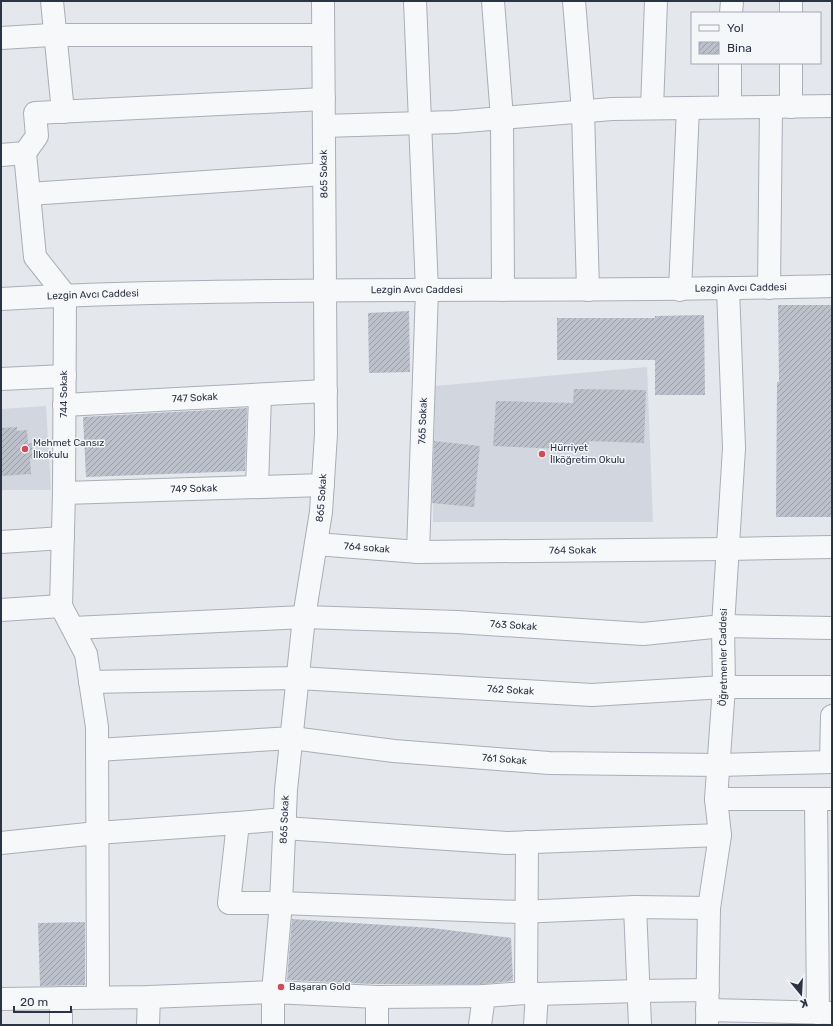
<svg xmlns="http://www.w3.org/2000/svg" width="833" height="1026" font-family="Rubik,sans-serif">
	<defs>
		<pattern id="building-hatch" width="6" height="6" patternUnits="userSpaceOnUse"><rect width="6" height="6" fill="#bbc0ca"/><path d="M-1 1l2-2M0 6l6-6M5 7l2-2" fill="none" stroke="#989da6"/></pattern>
	</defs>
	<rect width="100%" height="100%" fill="#e4e7ec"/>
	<path fill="#d2d6de" d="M647 367 653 522H433L435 386Z
		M46 406 51 490H1V409Z"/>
	<path fill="url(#building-hatch)" d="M778 305H832V517H776L777 382H779Z
		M409 311 410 372 369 373 368 313Z
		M704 315 705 395H655V360H557V318H655V316Z
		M574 389 646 390 644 443 589 441 588 450 493 446 496 401 573 403Z
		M247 408 245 471 86 477 83 417Z
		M17 427V431L27 430 28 444 32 443 33 459H30L31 474 1 476V428Z
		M434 441 480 446 474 507 432 503Z
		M292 919 432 928 511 938 513 981 484 984H372L287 980Z
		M85 922V985L40 986 38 923Z"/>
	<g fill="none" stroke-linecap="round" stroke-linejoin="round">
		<defs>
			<g id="minor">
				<path d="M52 1 63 112"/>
				<path d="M415 1 427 290 418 552"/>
				<path d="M493 1 502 118 503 290"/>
				<path d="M574 1 583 111 588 290"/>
				<path d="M791 1V13"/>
				<path d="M731 13 732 1"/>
				<path d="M1 38 51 35H323"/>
				<path d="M791 63V107"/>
				<path d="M730 107V63"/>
				<path d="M652 108 656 1"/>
				<path d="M324 126 454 122 612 109 832 106"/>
				<path d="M1 155 25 153"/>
				<path d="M29 194 324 174"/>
				<path d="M769 288 771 107"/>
				<path d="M680 290 688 108"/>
				<path d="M65 295 64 493 61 606 86 654 97 727 98 997"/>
				<path d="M65 295 35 257 25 153 37 136 35 113 324 99"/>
				<path id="s1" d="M1 299C69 295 137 293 206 292 414 288 623 292 832 286"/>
				<path d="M1 379 65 376"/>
				<path id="s2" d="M64 405 326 391"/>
				<path d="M257 487 260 395"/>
				<path id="s3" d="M64 493 323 485"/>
				<path d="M1 542 63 538"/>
				<path id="s4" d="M316 544 418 552 727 549 832 547"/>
				<path d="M1 610 61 606"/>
				<path id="s5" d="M73 628 304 617 457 622 643 634 723 626 832 628"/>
				<path id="s6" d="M90 682 298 678 592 695 724 687H832"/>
				<path id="s7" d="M97 750 292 738 394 751 549 763 719 765 832 762"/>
				<path d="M831 762 832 716"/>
				<path d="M716 799H832"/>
				<path d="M816 799 818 1013"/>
				<path d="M238 823 285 819"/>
				<path d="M284 828 507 843 720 835"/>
				<path d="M1 843 97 833 238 823 229 903H281L519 912 635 907 709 908"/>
				<path d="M635 907 640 1025"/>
				<path d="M526 993 527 842"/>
				<path d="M377 997V1025"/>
				<path id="s8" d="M1 999 149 997 273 992 281 903 286 790 304 617 321 512 326 434 323 1"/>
				<path d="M707 1010 832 1013"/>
				<path d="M61 1025V998"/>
				<path d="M148 1025 149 997"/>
				<path d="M273 1025V992L377 997 484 996 526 993 537 994 639 991 708 990"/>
				<path d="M480 1025 484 996"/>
				<path d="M535 1025 537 994"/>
				<path id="s9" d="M707 1025 709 908 720 835 716 799 724 687 723 626 734 448 728 289"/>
			</g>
		</defs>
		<use href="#minor" stroke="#a9aeb7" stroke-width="24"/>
		<use href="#minor" stroke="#f7f8fa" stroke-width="22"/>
	</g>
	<g fill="#d1495b" stroke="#f4f6f9" stroke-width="1.5">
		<circle cx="25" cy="449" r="4"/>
		<circle cx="542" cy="454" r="4"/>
		<circle cx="281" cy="987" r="4"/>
	</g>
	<g text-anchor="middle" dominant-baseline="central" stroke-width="3" stroke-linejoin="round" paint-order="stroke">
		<g font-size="10" fill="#2b3445" stroke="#f4f6f9">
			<text transform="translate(324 174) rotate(-91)">865 Sokak</text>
			<text stroke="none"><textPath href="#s1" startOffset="740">Lezgin Avcı Caddesi</textPath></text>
			<text stroke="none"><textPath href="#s1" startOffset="416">Lezgin Avcı Caddesi</textPath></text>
			<text stroke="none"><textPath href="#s1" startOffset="92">Lezgin Avcı Caddesi</textPath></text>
			<text transform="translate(64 394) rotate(-90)">744 Sokak</text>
			<text stroke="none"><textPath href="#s2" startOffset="131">747 Sokak</textPath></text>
			<text transform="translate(423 421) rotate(-88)">765 Sokak</text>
			<text stroke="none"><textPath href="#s3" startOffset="130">749 Sokak</textPath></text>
			<text stroke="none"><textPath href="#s8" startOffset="769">865 Sokak</textPath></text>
			<text stroke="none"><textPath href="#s4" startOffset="51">764 sokak</textPath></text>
			<text stroke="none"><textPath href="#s4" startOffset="257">764 Sokak</textPath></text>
			<text stroke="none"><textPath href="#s5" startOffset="441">763 Sokak</textPath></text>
			<text stroke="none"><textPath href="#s9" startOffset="369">Öğretmenler Caddesi</textPath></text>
			<text stroke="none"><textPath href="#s6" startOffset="421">762 Sokak</textPath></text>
			<text stroke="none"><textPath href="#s7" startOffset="409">761 Sokak</textPath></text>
			<text stroke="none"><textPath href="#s8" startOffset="445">865 Sokak</textPath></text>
		</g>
		<g font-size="10" fill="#2b3445" stroke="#f4f6f9" text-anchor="start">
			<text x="33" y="443">Mehmet Cansız<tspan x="33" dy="12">İlkokulu</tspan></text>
			<text x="550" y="448">Hürriyet<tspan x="550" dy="12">İlköğretim Okulu</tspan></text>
			<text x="289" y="987">Başaran Gold</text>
		</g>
	</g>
	<rect width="833" height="1026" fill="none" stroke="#2b3445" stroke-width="4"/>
	<rect x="691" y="12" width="130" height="52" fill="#f4f6f9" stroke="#a4a8b1"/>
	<rect x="699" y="25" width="20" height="6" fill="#f7f8fa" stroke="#a4a8b1"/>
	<text x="727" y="32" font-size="12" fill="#2b3445">Yol</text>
	<rect x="699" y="42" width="20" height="12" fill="url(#building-hatch)" stroke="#a4a8b1"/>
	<text x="727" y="52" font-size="12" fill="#2b3445">Bina</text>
	<g transform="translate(801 994) rotate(162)" stroke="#f4f6f9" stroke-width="3" paint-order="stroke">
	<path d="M0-3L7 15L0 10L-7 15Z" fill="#2b3445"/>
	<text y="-6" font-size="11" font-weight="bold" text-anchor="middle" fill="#2b3445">K</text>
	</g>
	<path d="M14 1006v6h57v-6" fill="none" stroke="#2b3445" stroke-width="2"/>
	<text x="20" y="1006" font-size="12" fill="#2b3445" stroke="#f4f6f9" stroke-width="3" paint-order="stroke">20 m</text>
</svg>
